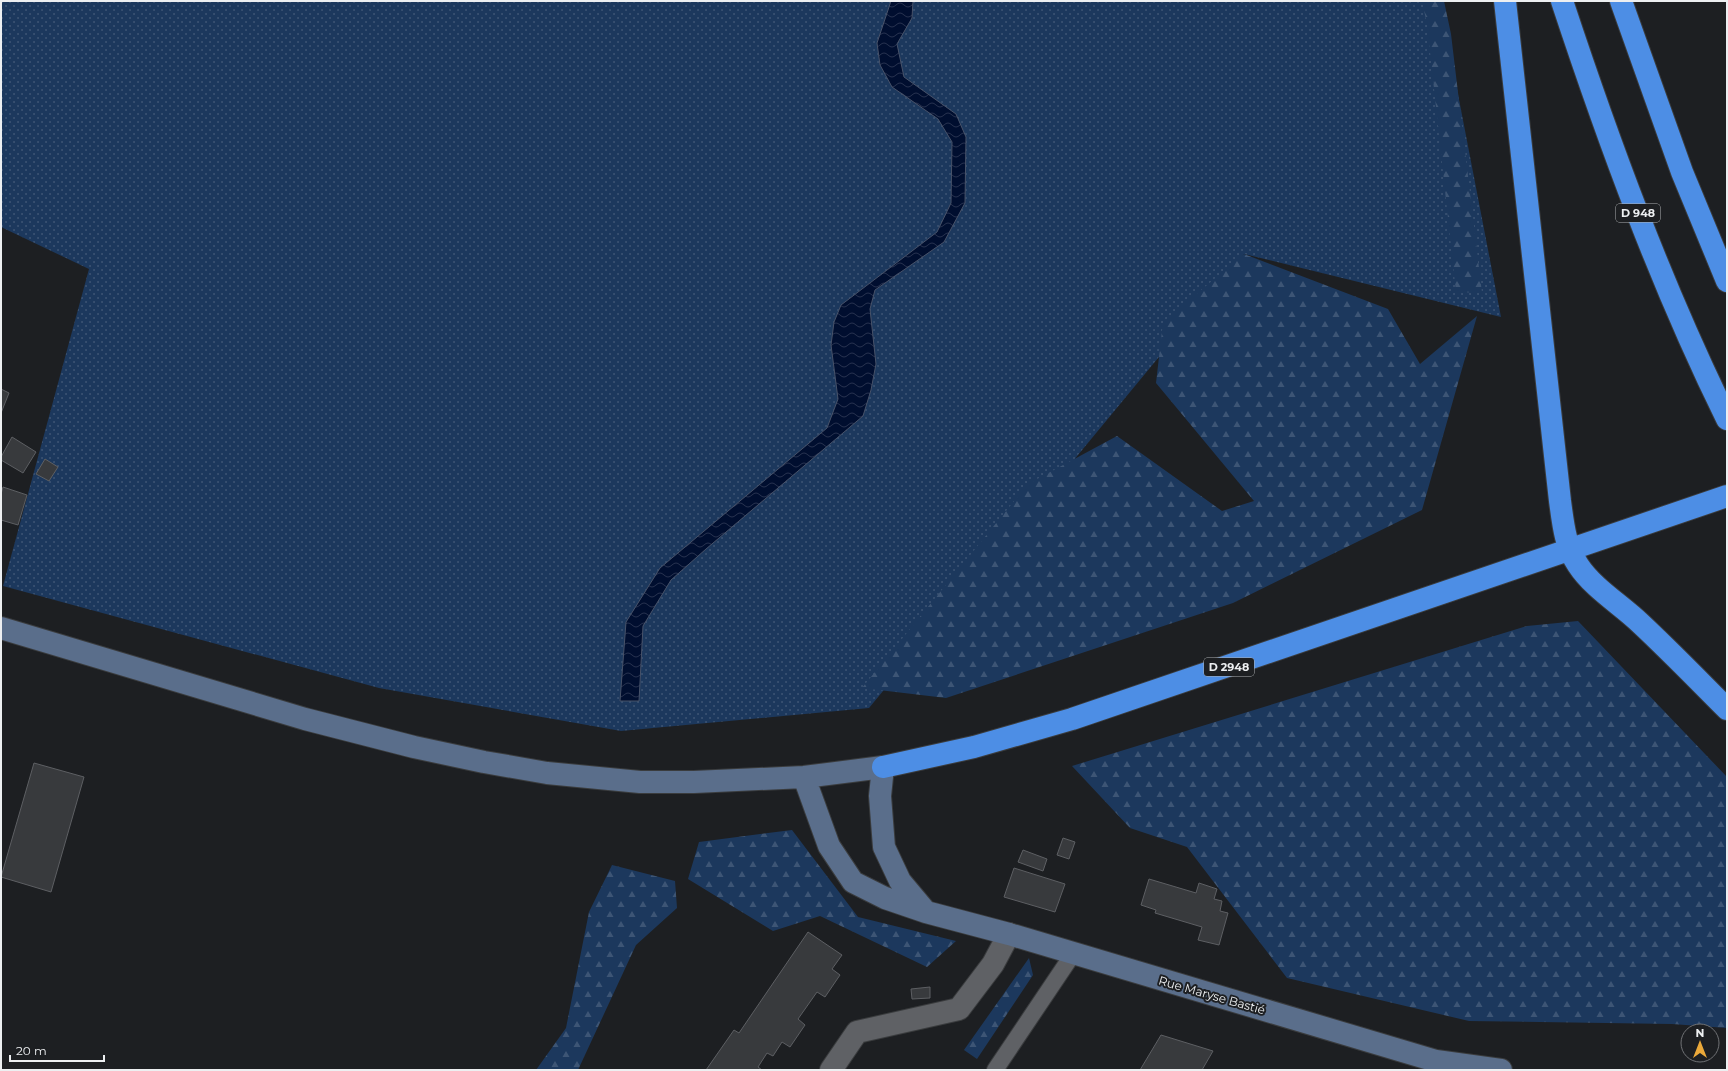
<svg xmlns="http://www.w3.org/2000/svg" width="1728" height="1071" font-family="Montserrat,sans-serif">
	<defs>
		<pattern id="grass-dots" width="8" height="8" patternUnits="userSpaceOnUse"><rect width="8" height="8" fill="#1c385d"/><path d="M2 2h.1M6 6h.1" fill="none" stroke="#3d5575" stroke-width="1.8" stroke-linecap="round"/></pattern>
		<pattern id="forest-firs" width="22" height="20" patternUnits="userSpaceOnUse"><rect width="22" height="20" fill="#1c385d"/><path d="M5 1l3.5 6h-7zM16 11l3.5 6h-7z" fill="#3d5575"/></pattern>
		<pattern id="water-waves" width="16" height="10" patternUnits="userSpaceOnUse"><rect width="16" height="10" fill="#000e2f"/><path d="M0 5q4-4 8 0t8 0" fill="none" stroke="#26314e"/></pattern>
	</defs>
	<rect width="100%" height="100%" fill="#1d1f22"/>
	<path fill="url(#grass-dots)" d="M1 1H1440L1501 317 1244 254 869 708 621 731 379 688 3 586 89 269 1 227Z"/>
	<path fill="url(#forest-firs)" d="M1422 1H1444L1451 34 1482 293 1456 292 1427 24Z
		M1244 254 1388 309 1420 364 1477 316 1422 510 1233 603 946 698 862 688 1028 484 1117 436 1222 511 1254 501 1156 383 1163 322Z
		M1578 621 1727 777V1028L1672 1024 1469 1021 1287 978 1187 847 1130 828 1072 766 1527 626Z
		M792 830 858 917 956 941 927 967 820 916 773 931 688 879 699 842Z
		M612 865 675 881 677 908 636 945 578 1070H536L566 1028 589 912Z
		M1029 958 1033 975 977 1059 964 1050Z"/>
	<path fill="url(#water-waves)" stroke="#475269" d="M891 1H913L912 18 897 44 904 77 956 114 966 137 965 203 944 242 875 290 870 309 876 364 871 390 863 416 706 549 671 580 643 626 639 701H620L626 622 660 568 827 428 838 399 831 345 834 322 841 305 937 232 951 203 952 142 938 119 892 87 880 65 877 43Z"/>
	<path fill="#383a3d" stroke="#5d5f63" d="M1 389 9 393 1 413Z
		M12 437 36 452 23 473 1 460V457Z
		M45 459 58 467 49 481 36 474Z
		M3 487 27 495 18 525 1 520V494Z
		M34 763 84 777 51 892 1 877Z
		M1063 838 1075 842 1069 859 1057 855Z
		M1023 850 1047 859 1043 871 1018 862Z
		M1014 868 1065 884 1055 912 1004 897Z
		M1149 879 1196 893 1199 883 1217 889 1214 899 1222 901 1220 911 1228 913 1219 945 1198 940 1202 927 1155 913 1156 910 1141 905Z
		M808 932 842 955 832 969 840 975 825 997 817 992 798 1019 805 1025 790 1047 782 1042 773 1056 767 1053 758 1067 762 1070H706L734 1030 739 1033Z
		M930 987V998L912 999 911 989Z
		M1161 1035 1213 1051 1202 1070H1140Z"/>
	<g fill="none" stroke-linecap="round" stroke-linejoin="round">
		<defs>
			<path id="lane" d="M995 1070 1073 954"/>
			<path id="street" d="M831 1070 857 1032 959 1009 993 964 1009 934"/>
			<path id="secondary" d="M1 628 305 719 414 747 484 762 547 773 640 782H694L804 777 883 767 880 796 884 847 900 881 926 912
				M804 777 829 846 853 882 885 898 926 912 1009 934 1436 1061 1501 1070"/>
			<path id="highway" d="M1505 1 1560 501C1563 523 1565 546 1578 565 1593 588 1620 604 1640 623 1670 651 1698 680 1727 709
				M1562 1C1609 143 1661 285 1727 419
				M1621 1 1682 172 1727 281
				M883 767 974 747 1072 719 1727 496"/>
		</defs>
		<use href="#lane" stroke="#3a3c3e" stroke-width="18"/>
		<use href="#street" stroke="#3a3c3e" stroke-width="24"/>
		<use href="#secondary" stroke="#3a3c3e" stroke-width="24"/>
		<use href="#highway" stroke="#3a3c3e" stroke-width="24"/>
		<use href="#lane" stroke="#5f6165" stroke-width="16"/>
		<use href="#street" stroke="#5f6165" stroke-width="22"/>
		<use href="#secondary" stroke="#5a6e8b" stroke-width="22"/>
		<use href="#highway" stroke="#4d8ee5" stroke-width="22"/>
	</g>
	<g text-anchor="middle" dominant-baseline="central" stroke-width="4" stroke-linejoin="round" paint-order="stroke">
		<g fill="#1d1f22" stroke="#afb1b3" stroke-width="1">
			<rect x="1616" y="204" width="44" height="18" rx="3"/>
			<rect x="1204" y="658" width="50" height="18" rx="3"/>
		</g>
		<g font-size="11" font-weight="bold" fill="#edeff1">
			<text x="1638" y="213">D 948</text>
			<text x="1229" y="667">D 2948</text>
		</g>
		<g font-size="12" fill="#edeff1" stroke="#1d1f22">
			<text transform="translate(1212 995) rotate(16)">Rue Maryse Bastié</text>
		</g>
	</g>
	<rect width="1728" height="1071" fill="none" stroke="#edeff1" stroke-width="4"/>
	<g transform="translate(1700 1043)"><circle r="19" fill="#1d1f22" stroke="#707275"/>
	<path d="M0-3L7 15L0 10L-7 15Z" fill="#eba93a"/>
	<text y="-6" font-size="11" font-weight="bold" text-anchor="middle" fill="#edeff1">N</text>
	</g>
	<path d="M10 1055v6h94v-6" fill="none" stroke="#edeff1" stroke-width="2"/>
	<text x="16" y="1055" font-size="12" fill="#edeff1" stroke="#1d1f22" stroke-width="3" paint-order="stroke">20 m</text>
</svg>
